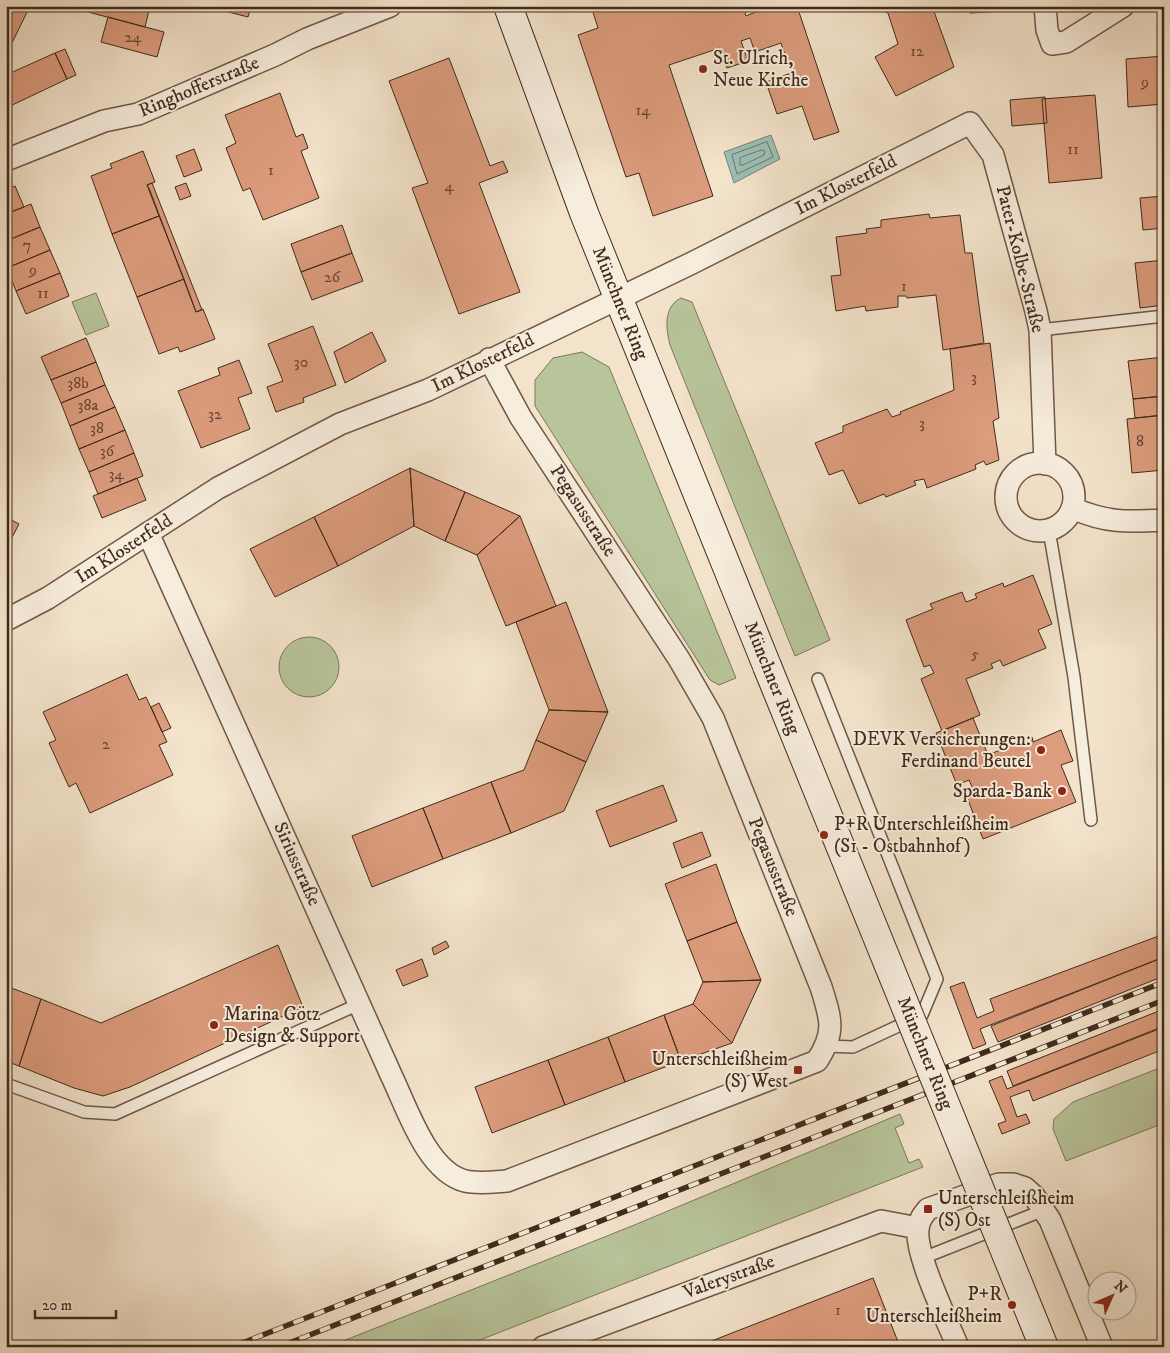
<svg xmlns="http://www.w3.org/2000/svg" width="1170" height="1353" font-family="'IM FELL DW Pica',serif">
	<rect width="100%" height="100%" fill="#f3e3cb"/>
	<filter id="stains"><feTurbulence type="fractalNoise" baseFrequency=".004" numOctaves="4"/><feColorMatrix values="0 0 0 0 .2 0 0 0 0 .09 0 0 0 0 .02 0 0 0 .5 -.17"/></filter>
	<radialGradient id="worn" r=".72"><stop offset=".6" stop-color="#630" stop-opacity="0"/><stop offset="1" stop-color="#630" stop-opacity=".3"/></radialGradient>
	<path fill="#b8c49a" stroke="#7c775a" d="M96 293 109 326 86 335 72 302Z
		M681 298 692 302 830 640 795 656 670 345C666 329 663 307 681 298Z
		M582 352 609 367 736 678 719 685 710 680 535 406V380L553 358Z
		M279 667a30 30 0 1 1 60 0a30 30 0 1 1-60 0Z
		M1162 1067 1164 1123 1066 1161 1053 1129 1054 1119 1073 1102Z
		M900 1114 904 1124 895 1128 909 1163 919 1159 923 1167 462 1347H328L632 1226Z"/>
	<path fill="#9bbeb5" stroke="#778377" d="M771 135 780 159 734 183 724 152Z"/>
	<g fill="none" stroke-linecap="round" stroke-linejoin="round">
		<path stroke="#6e7468" stroke-width="1" d="M767 142 773 157 737 174 732 155Z
			M762 150 765 151 764 155 743 165H740V158Z"/>
	</g>
	<path fill="#dc9c7d" stroke="#412a1b" d="M6 6H30L12 43 6 40Z
		M90 6H150L145 27 88 12Z
		M205 6H251L248 17Z
		M591 6H743L746 16 770 6H797L839 132 814 140 802 106 777 114 766 82 791 73 781 43 755 52 750 38 741 41 748 61 727 68 720 48 669 65 713 196 653 216 639 173 626 177 578 35 598 28Z
		M870 6H932L954 67 896 96 875 57 898 44 888 13Z
		M969 6H1024V10L970 13Z
		M108 17 164 32 157 57 101 42Z
		M65 49 76 75 67 79 55 53Z
		M55 53 67 79 6 108V75Z
		M1164 56V104L1128 107 1126 59Z
		M449 58 490 166 503 161 508 172 479 183 520 292 459 314 412 188 428 183 389 81Z
		M280 93 296 137 303 134 308 148 301 151 319 198 263 220 250 188 243 191 226 148 236 143 225 115Z
		M1095 95 1102 178 1049 183 1042 99Z
		M1045 97 1047 123 1012 126 1010 100Z
		M194 149 202 170 184 177 176 156Z
		M143 151 155 182 147 185 159 216 112 234 91 176 112 168 110 164Z
		M152 183 202 310 196 312 149 188 147 185Z
		M186 183 191 196 180 200 175 187Z
		M15 186 24 207 6 214V190Z
		M1164 196V228L1143 230 1140 198Z
		M31 204 40 227 6 241V214Z
		M929 214 930 218 960 215 965 253H972L984 343 943 350 936 295 907 298 906 296H898V307L866 311 865 306 836 311 831 276 841 275 836 237 867 233 866 229 881 227V220Z
		M159 216 184 279 137 297 112 234Z
		M342 225 352 253 301 272 291 244Z
		M40 227 50 250 7 268 6 241Z
		M50 250 60 273 16 291 7 268Z
		M352 253 363 281 312 300 301 272Z
		M1164 260V305L1140 308 1135 263Z
		M60 273 69 296 26 314 16 291Z
		M184 279 196 312 203 309 215 339 180 352 178 347 159 354 137 297Z
		M313 326 336 385 303 398 304 402 276 412 267 387 283 381 268 344Z
		M372 332 386 361 345 383 334 352Z
		M86 338 96 362 51 380 41 357Z
		M990 343 999 418 993 421 999 460 986 465 984 461 975 465 976 469 927 488 924 479 914 481 916 485 886 497 884 494 859 504 843 470 829 475 815 443 843 432V426L887 409 892 417 901 414 900 412 954 390 950 349Z
		M1164 357V396L1133 399 1128 361Z
		M239 360 252 393 238 398 250 429 201 448 178 391 220 375 218 368Z
		M96 362 105 385 61 403 51 380Z
		M105 385 115 407 70 426 61 403Z
		M1164 396V415L1135 418 1133 399Z
		M115 407 125 430 79 449 70 426Z
		M1164 415V470L1132 473 1127 419Z
		M125 430 134 453 89 472 79 449Z
		M134 453 143 476 98 494 89 472Z
		M410 468 465 492 445 541 414 526Z
		M410 468 414 526 338 566 314 517Z
		M137 478 146 500 102 518 93 496Z
		M465 492 520 516 477 555 445 541Z
		M520 516 556 606 506 626 477 555Z
		M6 517 19 524 7 547H6Z
		M314 517 338 566 275 597 250 549Z
		M1033 575 1052 624 1038 630 1046 648 1003 666 1000 660 991 664 993 668 966 679 980 715 942 731 921 679 934 673 930 665 924 667 906 620 933 609 930 604 962 592 966 602 977 598 975 594 1003 583 1004 587Z
		M566 602 569 610 608 712 549 710 516 622Z
		M127 674 139 700 146 697 167 742 159 745 173 775 90 813 76 783 69 787 49 743 56 740 43 712Z
		M159 703 171 728 162 732 151 707Z
		M549 710 608 712 586 762 536 740Z
		M973 718 988 755 1032 737 1033 742 1061 730 1073 761 1061 765 1076 802 983 839 965 792 973 789 969 780 957 785 936 733Z
		M536 740 586 762 564 811 511 833 491 782 524 770Z
		M491 782 511 833 443 859 423 808Z
		M663 785 677 821 610 847 596 811Z
		M423 808 443 859 372 887 352 836Z
		M702 832 711 856 682 868 673 843Z
		M716 864 737 922 687 941 665 884Z
		M737 922 761 980 703 982 687 941Z
		M1164 934V957L980 1029 986 1044 973 1049 950 987 964 982 977 1018 994 1011 990 999Z
		M446 941 449 947 434 955 432 948Z
		M278 945 303 1007 130 1087 103 1096 74 1088 19 1066 41 999 101 1023Z
		M1164 957V976L998 1042 991 1026Z
		M422 959 428 976 403 986 396 970Z
		M761 980 732 1043 693 1004 703 982Z
		M6 986 41 999 19 1066 6 1061Z
		M693 1004 732 1043 681 1061 664 1015Z
		M1164 1009V1026L1013 1086 1007 1071Z
		M664 1015 681 1061 625 1082 608 1037Z
		M1164 1027V1049L1033 1101 1029 1090 1010 1097 1017 1117 1026 1114 1030 1123 1002 1134 998 1124 1006 1121 989 1081 1002 1076 1007 1089Z
		M608 1037 625 1082 565 1105 548 1060Z
		M548 1060 565 1105 492 1133 475 1087Z
		M873 1278 900 1347H710L709 1342Z"/>
	<g fill="none" stroke-linecap="round" stroke-linejoin="round">
		<defs>
			<path id="service" d="M1040 330 1164 316
				M1049 530 1074 677 1091 820
				M818 679 937 979 922 1015 853 1047 827 1046
				M6 1084 84 1112 115 1114 359 1004
				M923 1258 1044 1210"/>
			<path id="minor" d="M1045 6 1047 30 1052 44 1066 42 1123 6
				M6 160 104 121 138 114 275 55 307 39 390 6
				M1006 497a34 34 0 1 1 68 0a34 34 0 1 1-68 0Z
				M1072 508C1107 523 1126 522 1164 520
				M148 533 392 1077C407 1108 427 1171 465 1181 478 1184 493 1182 507 1181L817 1061C836 1032 831 1019 821 987L713 718 679 659 521 418 489 359
				M6 620 48 598 218 488 340 424 428 390 690 264 970 123 993 155 1036 311 1040 330 1045 464
				M543 1347 881 1221 918 1228
				M958 1347C947 1320 915 1255 918 1229 919 1220 923 1215 928 1209L999 1184H1013L1025 1188 1034 1196 1050 1220 1102 1347"/>
			<path id="secondary" d="M508 6 584 213 767 666"/>
		</defs>
		<use href="#service" stroke="#6e5847" stroke-width="14"/>
		<use href="#minor" stroke="#6e5847" stroke-width="24"/>
		<use href="#secondary" stroke="#412a1b" stroke-width="30"/>
		<use href="#service" stroke="#f7eddd" stroke-width="11"/>
		<use href="#minor" stroke="#f7eddd" stroke-width="21"/>
		<use href="#secondary" stroke="#f7eddd" stroke-width="28"/>
		<defs>
			<path id="rail" d="M232 1347 1164 982
				M279 1347 1164 1000"/>
		</defs>
		<use href="#rail" stroke="#412a1b" stroke-width="5.5"/>
		<use href="#rail" stroke="#f7eddd" stroke-width="4" stroke-dasharray="11" stroke-linecap="butt"/>
		<defs>
			<path id="secondary-bridge" d="M767 666 1044 1347"/>
		</defs>
		<use href="#secondary-bridge" stroke="#412a1b" stroke-width="30" stroke-linecap="butt"/>
		<use href="#secondary-bridge" stroke="#f7eddd" stroke-width="28"/>
	</g>
	<g fill="#8f2418" stroke="#f7eddd" stroke-width="2">
		<circle cx="703" cy="69" r="5"/>
		<circle cx="1041" cy="750" r="5"/>
		<circle cx="1062" cy="791" r="5"/>
		<circle cx="824" cy="835" r="5"/>
		<circle cx="214" cy="1025" r="5"/>
		<rect x="793" y="1065" width="10" height="10" rx="2.5"/>
		<rect x="923" y="1204" width="10" height="10" rx="2.5"/>
		<circle cx="1012" cy="1305" r="5"/>
	</g>
	<g text-anchor="middle" dominant-baseline="central" stroke-width="4" stroke-linejoin="round" paint-order="stroke">
		<g font-size="16" fill="#684634">
			<text x="133" y="37">24</text>
			<text x="917" y="51">12</text>
			<text x="1145" y="82">9</text>
			<text x="643" y="110">14</text>
			<text x="1073" y="149">11</text>
			<text x="271" y="170">1</text>
			<text x="449" y="186">4</text>
			<text x="27" y="245">7</text>
			<text x="33" y="270">9</text>
			<text x="332" y="277">26</text>
			<text x="904" y="286">1</text>
			<text x="43" y="293">11</text>
			<text x="301" y="362">30</text>
			<text x="974" y="377">3</text>
			<text x="78" y="383">38b</text>
			<text x="88" y="405">38a</text>
			<text x="215" y="414">32</text>
			<text x="922" y="423">3</text>
			<text x="97" y="428">38</text>
			<text x="1140" y="441">8</text>
			<text x="107" y="451">36</text>
			<text x="116" y="474">34</text>
			<text x="975" y="654">5</text>
			<text x="106" y="744">2</text>
			<text x="838" y="1310">1</text>
		</g>
		<g font-size="19" fill="#412a1b" stroke="#f7eddd" text-anchor="start">
			<text x="713" y="58">St. Ulrich,<tspan x="713" dy="22">Neue Kirche</tspan></text>
			<text x="1031" y="739" text-anchor="end">DEVK Versicherungen:<tspan x="1031" dy="22">Ferdinand Beutel</tspan></text>
			<text x="1052" y="791" text-anchor="end">Sparda-Bank</text>
			<text x="834" y="824">P+R Unterschleißheim<tspan x="834" dy="22">(S1 - Ostbahnhof)</tspan></text>
			<text x="224" y="1014">Marina Götz<tspan x="224" dy="22">Design &amp; Support</tspan></text>
			<text x="788" y="1059" text-anchor="end">Unterschleißheim<tspan x="788" dy="22">(S) West</tspan></text>
			<text x="938" y="1198">Unterschleißheim<tspan x="938" dy="22">(S) Ost</tspan></text>
			<text x="1002" y="1294" text-anchor="end">P+R<tspan x="1002" dy="22">Unterschleißheim</tspan></text>
		</g>
		<g font-size="19" fill="#412a1b" stroke="#f7eddd">
			<text transform="translate(199 87) rotate(-23)">Ringhofferstraße</text>
			<text transform="translate(846 185) rotate(-27)">Im Klosterfeld</text>
			<text transform="translate(1020 259) rotate(76)">Pater-Kolbe-Straße</text>
			<text transform="translate(620 303) rotate(68)">Münchner Ring</text>
			<text transform="translate(483 363) rotate(-26)">Im Klosterfeld</text>
			<text transform="translate(583 511) rotate(57)">Pegasusstraße</text>
			<text transform="translate(124 549) rotate(-33)">Im Klosterfeld</text>
			<text transform="translate(772 678) rotate(68)">Münchner Ring</text>
			<text transform="translate(297 864) rotate(66)">Siriusstraße</text>
			<text transform="translate(773 867) rotate(68)">Pegasusstraße</text>
			<text transform="translate(925 1053) rotate(68)">Münchner Ring</text>
			<text transform="translate(729 1277) rotate(-20)">Valerystraße</text>
		</g>
	</g>
	<rect width="1170" height="1353" fill="none" stroke="#f3e3cb" stroke-width="25"/>
	<rect x="8" y="8" width="1155" height="1338" fill="none" stroke="#412a1b" stroke-width="2.5"/>
	<rect x="12" y="12" width="1145" height="1328" fill="none" stroke="#412a1b"/>
	<g transform="translate(1112 1296) rotate(45)"><circle r="24" fill="#f7eddd" stroke="#ae9f8f"/>
	<path d="M0-4L9 19L0 12L-9 19Z" fill="#8f2418"/>
	<text y="-8" font-size="14" font-weight="bold" text-anchor="middle" fill="#412a1b">N</text>
	</g>
	<path d="M35 1310v8h81v-8" fill="none" stroke="#412a1b" stroke-width="2.5"/>
	<text x="42" y="1310" font-size="15" fill="#412a1b" stroke="#f7eddd" stroke-width="4" paint-order="stroke">20 m</text>
	<rect width="100%" height="100%" filter="url(#stains)"/>
	<rect width="100%" height="100%" fill="url(#worn)"/>
</svg>
